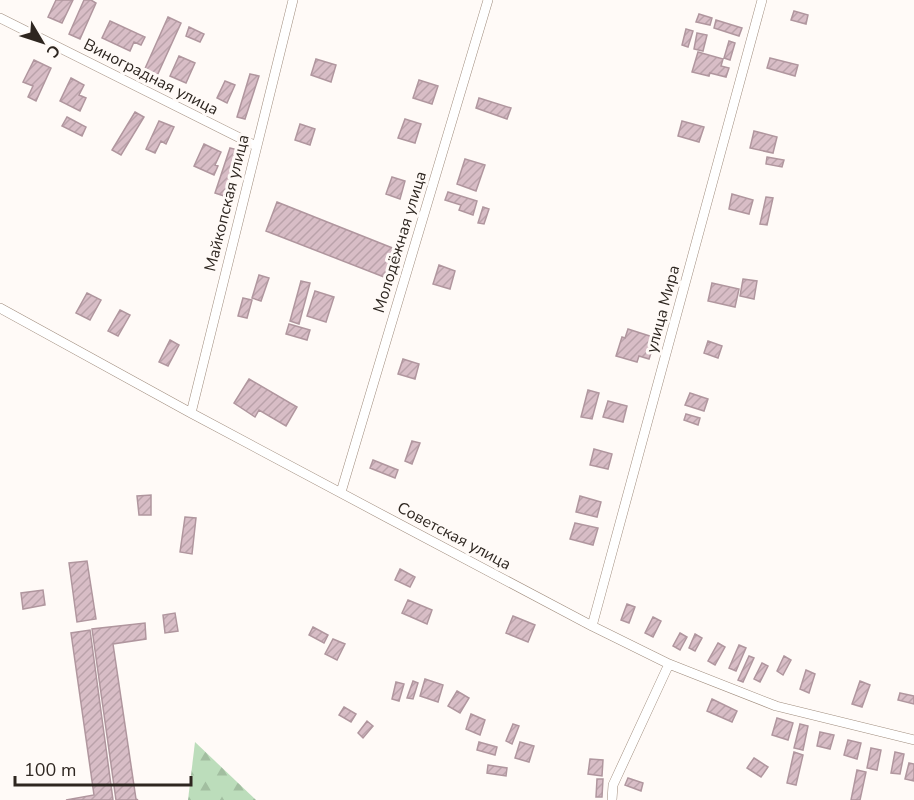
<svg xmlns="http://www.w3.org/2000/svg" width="914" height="800" font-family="'Nunito Sans',sans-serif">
	<defs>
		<pattern id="forest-firs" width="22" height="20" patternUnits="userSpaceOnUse" patternTransform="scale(1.5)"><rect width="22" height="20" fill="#bcddbb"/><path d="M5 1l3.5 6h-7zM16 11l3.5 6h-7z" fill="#a2bea0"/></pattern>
		<pattern id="building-hatch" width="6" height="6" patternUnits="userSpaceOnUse" patternTransform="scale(1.5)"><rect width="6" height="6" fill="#d8bdc6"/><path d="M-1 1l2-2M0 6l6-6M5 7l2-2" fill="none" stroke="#baa2aa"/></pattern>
	</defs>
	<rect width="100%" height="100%" fill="#fffaf7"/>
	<path fill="url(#forest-firs)" d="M195 742 256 800H188Z"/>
	<path fill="url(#building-hatch)" stroke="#b0969e" stroke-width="1.5" d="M56 0H73L62 23 48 17Z
		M84 0H91L96 3 80 39 69 34Z
		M794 11 808 15 806 24 791 20Z
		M699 14 712 18 710 25 696 22Z
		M168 17 181 23 156 78 143 73Z
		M716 20 742 28 739 36 714 28Z
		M110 21 145 37 141 45 134 42 130 51 102 38Z
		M189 27 204 34 200 42 186 36Z
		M686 29 693 31 688 47 682 45Z
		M697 33 707 35 703 51 694 49Z
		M729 41 735 43 730 60 724 58Z
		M698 52 723 59 721 66 729 68 726 77 710 73 709 76 692 72Z
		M179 56 195 63 186 83 170 76Z
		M770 58 798 65 795 76 767 68Z
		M316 59 336 65 331 82 311 75Z
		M34 60 51 68 36 101 28 97 33 86 23 82Z
		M250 74 259 76 245 119 237 117Z
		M71 78 84 85 79 95 86 98 80 111 60 101Z
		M419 80 438 86 432 104 413 98Z
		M225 81 235 85 227 103 217 98Z
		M479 98 511 108 507 119 476 108Z
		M135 112 144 117 121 155 112 150Z
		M67 117 86 127 82 136 62 126Z
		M405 119 421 124 415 143 398 138Z
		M159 121 174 127 166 144 161 141 155 153 146 149Z
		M682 121 704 127 699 142 678 136Z
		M300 124 315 129 310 145 295 140Z
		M754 131 777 137 773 153 750 148Z
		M204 144 221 152 215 165 218 166 214 175 194 166Z
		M230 148 238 150 224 196 215 193Z
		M767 157 784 160 782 167 766 164Z
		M465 159 485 165 476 191 457 184Z
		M392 177 405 181 400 199 386 194Z
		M448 192 477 201 473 215 459 210 461 205 445 200Z
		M732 194 753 200 749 214 729 209Z
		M766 197 773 198 767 225 760 224Z
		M277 202 395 249 384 277 266 231Z
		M483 207 489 209 484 224 478 223Z
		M439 265 455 271 450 289 433 284Z
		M259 275 269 278 261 301 252 298Z
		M743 279 757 281 754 299 740 296Z
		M301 281 310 283 299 324 290 321Z
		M712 283 739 289 735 307 708 301Z
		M315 291 334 297 326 322 307 316Z
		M87 293 101 300 90 320 76 313Z
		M243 298 252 300 247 318 238 316Z
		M120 310 130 315 118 336 108 331Z
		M289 324 310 330 307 340 286 334Z
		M628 329 656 338 649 359 639 356 637 362 616 356 622 337 625 338Z
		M170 340 179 345 168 366 159 362Z
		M708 341 722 346 718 358 704 353Z
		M403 359 419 364 415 379 398 374Z
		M249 379 297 407 286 426 259 410 255 417 234 403Z
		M588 390 599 393 592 419 581 417Z
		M690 393 708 399 704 411 685 405Z
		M608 401 627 406 623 422 603 417Z
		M686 414 700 418 698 425 684 420Z
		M412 441 420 443 412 464 405 461Z
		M594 449 612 454 608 469 590 465Z
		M373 460 398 470 395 478 370 468Z
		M151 495V515H139L137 496Z
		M580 496 601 502 597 517 576 512Z
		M185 517 196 518 192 554 180 552Z
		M575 523 598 528 593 545 570 539Z
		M87 561 96 619 77 622 69 563Z
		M400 569 415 577 410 587 395 580Z
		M43 590 45 605 23 609 21 593Z
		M408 600 432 610 427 624 402 613Z
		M627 604 635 607 629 623 621 620Z
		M175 613 178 631 165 633 163 615Z
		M513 616 535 625 528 642 506 633Z
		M653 617 661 621 653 637 645 633Z
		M145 623 146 639 113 644 136 799 138 800H116L92 629Z
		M313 627 328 635 324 643 309 635Z
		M90 630 113 800H66L94 795 71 633Z
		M680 633 687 637 680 650 673 646Z
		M695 634 702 638 695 651 689 648Z
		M333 639 345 644 337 660 325 654Z
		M718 643 725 647 715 665 708 661Z
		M739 645 746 648 736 671 729 668Z
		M749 656 754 658 743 682 738 680Z
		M784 656 791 660 783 675 777 671Z
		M762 663 768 666 760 682 754 679Z
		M806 670 815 674 809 693 800 689Z
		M425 679 443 685 438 702 420 696Z
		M413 681 418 683 413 699 407 698Z
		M860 681 870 685 862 707 852 704Z
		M396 682 404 684 399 701 392 699Z
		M457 691 469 698 460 713 448 706Z
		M900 693 914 696V704L898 700Z
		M712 699 737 711 732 722 707 711Z
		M344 707 356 714 351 722 339 715Z
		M471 714 485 720 480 735 466 729Z
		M777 718 793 723 788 740 772 735Z
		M367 721 373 726 363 738 358 733Z
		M513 724 519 726 512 744 506 741Z
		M800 724 808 726 803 750 794 748Z
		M820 732 834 735 830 749 817 746Z
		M848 740 861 743 857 759 844 755Z
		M479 742 497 747 495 755 477 750Z
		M520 742 534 746 529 762 515 758Z
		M871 748 881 750 877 770 867 768Z
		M794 752 803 755 796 785 787 783Z
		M895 752 904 754 900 774 891 773Z
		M754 758 768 767 761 777 747 768Z
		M590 759 603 760 602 776 588 774Z
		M909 763 914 764V781L905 779Z
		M488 765 507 768 506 776 487 773Z
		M857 770 866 772 860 800H851Z
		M628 778 643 783 641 791 625 785Z
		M597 779H603L602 797H596Z"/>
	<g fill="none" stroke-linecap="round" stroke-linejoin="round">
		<defs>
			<path id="minor" d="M0 18 256 146
				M0 308 191 413 388 518 592 626 669 664 776 706 914 740
				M191 413 293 0
				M341 492 488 0
				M592 626 762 0
				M612 800 613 785 669 664"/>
		</defs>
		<use href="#minor" stroke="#a08d7e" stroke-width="10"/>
		<use href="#minor" stroke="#fff" stroke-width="9"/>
	</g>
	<g text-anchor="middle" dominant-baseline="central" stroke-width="6" stroke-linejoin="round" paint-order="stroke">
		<g font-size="16" fill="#2e2620" stroke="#fffaf7">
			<text transform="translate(151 77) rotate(27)">Виноградная улица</text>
			<text transform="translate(227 203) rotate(-76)">Майкопская улица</text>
			<text transform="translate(400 242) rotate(-73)">Молодёжная улица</text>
			<text transform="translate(663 309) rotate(-75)">улица Мира</text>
			<text transform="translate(454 536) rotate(28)">Советская улица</text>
		</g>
	</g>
	<g transform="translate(42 42) rotate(129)" stroke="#fffaf7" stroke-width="4.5" paint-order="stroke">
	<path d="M0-4.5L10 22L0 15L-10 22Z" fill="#2e2620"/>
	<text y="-9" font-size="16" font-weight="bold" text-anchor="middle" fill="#2e2620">С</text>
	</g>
	<path d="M15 776v9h176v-9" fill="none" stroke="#2e2620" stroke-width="3"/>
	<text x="24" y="776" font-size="18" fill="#2e2620" stroke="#fffaf7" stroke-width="4.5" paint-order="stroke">100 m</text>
</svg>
